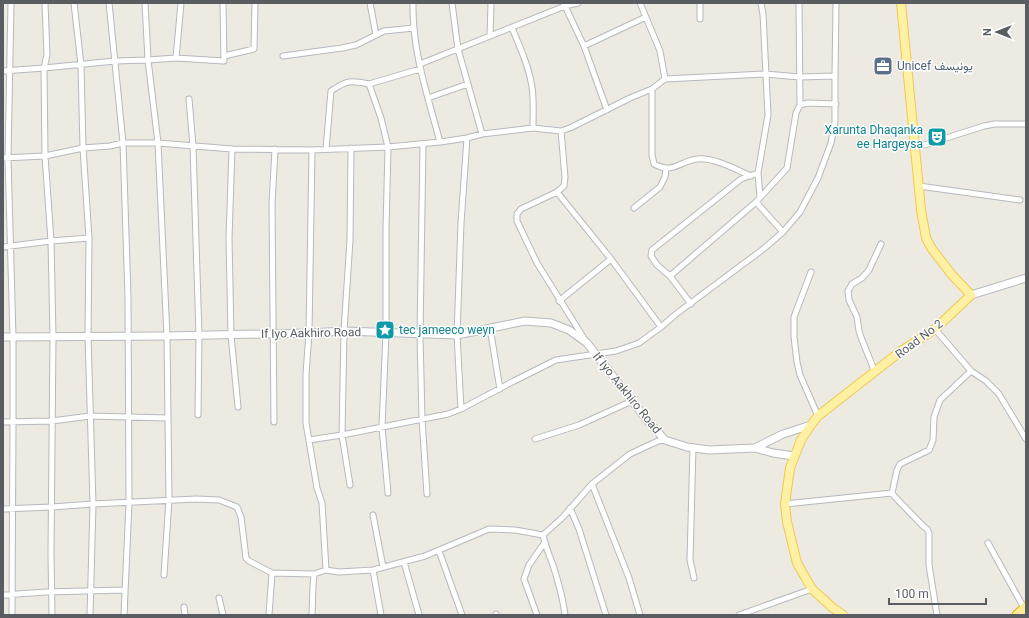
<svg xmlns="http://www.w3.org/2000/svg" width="1029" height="618" font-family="Roboto,Vazirmatn,sans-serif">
	<rect width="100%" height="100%" fill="#eceae1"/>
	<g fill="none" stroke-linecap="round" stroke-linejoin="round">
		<defs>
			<path id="minor" d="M11 3 8 158 13 337V422L12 615
				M45 3 47 55 44 68 45 156 51 241 53 336 51 554 52 615
				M74 3 81 65 83 148 89 238 88 336 93 504 90 615
				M109 3 123 143 128 297 129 503 124 615
				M370 3 376 35
				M413 3C412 51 428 97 440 142
				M452 3 458 49 482 134
				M640 3 660 51 665 79
				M700 3V19
				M564 4 584 46 607 110
				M512 28C520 47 529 67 532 87 534 101 533 115 533 128
				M490 36 491 3
				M584 46 646 17
				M224 56 254 49 255 3
				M283 56 342 48 356 45 384 31 414 28
				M176 58 224 61 223 3
				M420 64 565 6 578 3
				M3 71 44 68 115 61 148 60 145 3
				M652 89V155L654 164C658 166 663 168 667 168 675 169 686 160 697 159 713 157 735 169 751 176
				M428 98 468 84
				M189 99 193 146 199 335 198 415
				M800 105 808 103 836 104
				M561 131 565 177 564 186 557 192 611 259 661 327
				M423 145 420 334 422 419 427 494
				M351 148 350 240 344 331 342 435 448 414 461 409 514 381 556 360 616 351 639 343 661 327 676 314 762 250 783 232 800 212 818 178 831 143 835 122V76L836 3
				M915 148 984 126 995 124H1026
				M232 149 229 238 231 335 238 407
				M326 149 331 91C347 80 351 80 369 84
				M312 150 309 333 306 374V423L317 488 322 503 326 570
				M3 158 45 156 83 148 110 146 123 143H158L232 149 312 150 388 147 440 142 467 138 482 134 533 128 561 131 570 128 630 98 652 89 665 79 766 74 799 77 835 76
				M919 186 1020 200
				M557 192 521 209 517 214V221L537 263 585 340
				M760 197 758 173 768 115 763 14 761 3
				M756 202 783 232
				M634 208 660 187 665 177 666 168
				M3 247 51 241 89 238
				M811 272 794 317V337L797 362 800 375 818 416
				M670 276 657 265 651 256 652 250 741 179 758 173
				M559 301 611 259
				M691 304 670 276 756 202 787 168 796 113 800 105 799 3
				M490 328 500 389
				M935 329 971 371 986 381 999 394 1026 439
				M875 372 862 340 859 331 857 317 849 300 848 291 852 284 862 278 869 270 881 244
				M461 409 457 335 461 223 467 138
				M3 422 52 421 90 416 168 418
				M274 422 272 204 275 149
				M535 439 579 425 632 401
				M309 440 342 435 350 485
				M693 447 690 560 694 578
				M592 484 629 578 640 615
				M388 493 382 427 386 333V229L388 147 381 118 369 84 420 69
				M785 504 892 493
				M570 508 579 529 606 615
				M3 509 52 507 93 504 196 499 219 500 237 507 241 517 246 558 249 561 272 573
				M373 515 383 567
				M543 535 563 517 592 484 630 454 658 441 665 440
				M543 535C545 545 549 555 553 565 558 581 563 598 565 615
				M988 543 1024 608
				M439 551 462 615
				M404 562 419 615
				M373 570 381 615
				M164 575 169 500 167 336 158 143 148 60 176 58 181 3
				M3 595 46 592 125 590
				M219 598 223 615
				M184 607 185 615
				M496 614V615
				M269 615 272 573 314 574 326 570 339 572 373 570 425 556 489 529 515 530 543 535
				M312 615 313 586 314 574
				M537 615 524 579 529 565 545 542
				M739 615 812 589
				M937 615 929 565V533L927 529 923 526 895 497 892 493 897 470 900 464 929 450 933 440 934 417 940 400 971 371"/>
			<path id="tertiary" d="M3 337 167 336 309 333 344 331 457 335 525 321 551 323 569 330 587 343 647 420 665 440 687 447 709 450 755 448 773 453 794 456
				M755 448 783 434 811 425"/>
			<path id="secondary" d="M971 295 1026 278"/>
			<path id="primary" d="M843 615 833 608 812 589 797 563 787 522 785 504 790 468 801 440 811 425 818 416 901 351 935 329 971 295 952 275 932 249 926 238 921 210 901 3"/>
			<path id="trunk" d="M1017 615 1026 607"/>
		</defs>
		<use href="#minor" stroke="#b6b9be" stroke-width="7"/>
		<use href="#tertiary" stroke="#b6b9be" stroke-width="9"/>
		<use href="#secondary" stroke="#b7bac0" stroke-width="9"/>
		<use href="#primary" stroke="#f1c855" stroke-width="10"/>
		<use href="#trunk" stroke="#eda601" stroke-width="11"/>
		<use href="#minor" stroke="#fff" stroke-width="5"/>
		<use href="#tertiary" stroke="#fff" stroke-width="7"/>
		<use href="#secondary" stroke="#fff" stroke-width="7"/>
		<use href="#primary" stroke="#fff1a3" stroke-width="8"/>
		<use href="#trunk" stroke="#fee996" stroke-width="9"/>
	</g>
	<defs>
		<symbol id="office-square" viewBox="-11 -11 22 22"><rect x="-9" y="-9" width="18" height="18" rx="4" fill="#5c6f8a" stroke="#fff"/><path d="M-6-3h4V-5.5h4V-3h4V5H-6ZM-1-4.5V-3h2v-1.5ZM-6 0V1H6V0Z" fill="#fff"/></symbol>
		<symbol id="theatre-square" viewBox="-11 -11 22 22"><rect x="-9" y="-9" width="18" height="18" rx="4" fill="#0f9aa8" stroke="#fff"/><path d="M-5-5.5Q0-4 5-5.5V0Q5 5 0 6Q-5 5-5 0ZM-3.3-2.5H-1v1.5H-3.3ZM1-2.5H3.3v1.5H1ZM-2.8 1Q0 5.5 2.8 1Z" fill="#fff"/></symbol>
		<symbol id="sight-square" viewBox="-11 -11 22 22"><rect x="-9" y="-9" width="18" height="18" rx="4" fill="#0f9aa8" stroke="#fff"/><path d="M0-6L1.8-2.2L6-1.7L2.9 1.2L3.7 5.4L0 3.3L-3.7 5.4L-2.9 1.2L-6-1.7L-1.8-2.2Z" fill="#fff"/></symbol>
	</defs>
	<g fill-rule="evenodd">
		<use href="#office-square" x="872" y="55" width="22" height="22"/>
		<use href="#theatre-square" x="926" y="126" width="22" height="22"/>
		<use href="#sight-square" x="374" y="319" width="22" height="22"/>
	</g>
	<g text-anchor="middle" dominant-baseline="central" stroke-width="3" stroke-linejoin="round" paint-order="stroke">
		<g font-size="12" fill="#4e5e75" stroke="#fff" text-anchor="start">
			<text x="897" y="66">Unicef يونيسف</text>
		</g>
		<g font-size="12" fill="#0d838f" stroke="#fff" text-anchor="end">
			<text x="923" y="130">Xarunta Dhaqanka<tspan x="923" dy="14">ee Hargeysa</tspan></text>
			<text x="399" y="330" text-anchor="start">tec jameeco weyn</text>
		</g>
		<g font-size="12" fill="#595d62" stroke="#fff">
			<text transform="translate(311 333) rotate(-1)">If Iyo Aakhiro Road</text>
			<text transform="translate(919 339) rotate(-37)">Road No 2</text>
			<text transform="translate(627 393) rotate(51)">If Iyo Aakhiro Road</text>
		</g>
	</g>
	<rect width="1029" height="618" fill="none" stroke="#595d62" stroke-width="8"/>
	<g transform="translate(997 32) rotate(270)" stroke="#ffffff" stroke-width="3" paint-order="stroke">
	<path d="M0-3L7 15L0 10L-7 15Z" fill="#595d62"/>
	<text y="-6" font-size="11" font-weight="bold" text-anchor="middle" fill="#595d62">N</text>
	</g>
	<path d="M889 598v6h97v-6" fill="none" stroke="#595d62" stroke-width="2"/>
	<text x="895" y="598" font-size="12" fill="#595d62" stroke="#ffffff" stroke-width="3" paint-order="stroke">100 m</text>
</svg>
